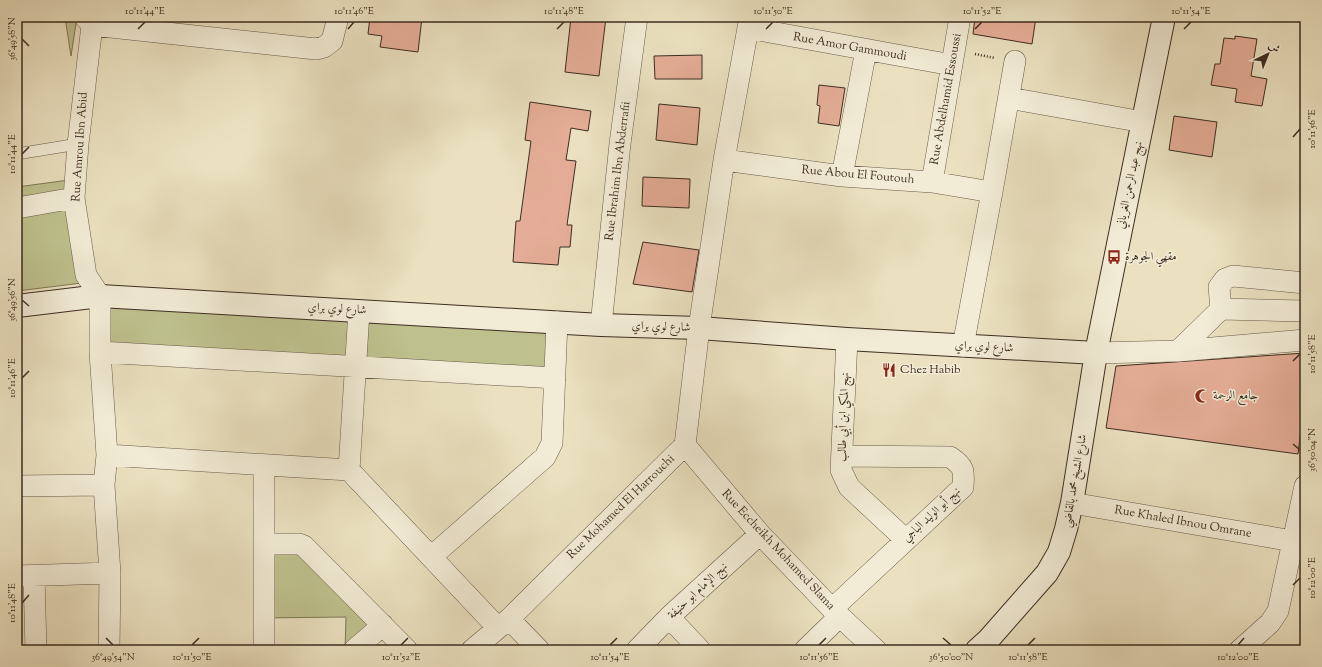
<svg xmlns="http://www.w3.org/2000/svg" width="1322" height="667" font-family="'Sorts Mill Goudy',Amiri,serif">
	<rect width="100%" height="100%" fill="#ebe1c0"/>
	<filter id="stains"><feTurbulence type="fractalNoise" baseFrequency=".005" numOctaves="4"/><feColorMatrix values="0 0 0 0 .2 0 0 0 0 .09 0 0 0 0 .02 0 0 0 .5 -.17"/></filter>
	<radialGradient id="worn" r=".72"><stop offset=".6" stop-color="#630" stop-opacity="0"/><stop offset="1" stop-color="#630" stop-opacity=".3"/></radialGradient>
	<path fill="#bec18e" stroke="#7e7758" d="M65 17H77L71 56Z
		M69 180 82 283 17 291V187Z
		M108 298 551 324 548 371 105 346Z
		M255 538 307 539 391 624 345 650 346 617 258 618Z"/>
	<path fill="#e5ad97" stroke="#3e2d21" d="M370 17H422L418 52 380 47 382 36 368 34Z
		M571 17H606L599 76 565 72Z
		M975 17H1036L1032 44 973 34Z
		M1235 36 1257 39 1251 76 1267 79 1262 106 1235 102 1237 89 1211 85 1215 64H1220L1224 38 1235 39Z
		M702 55V79H655L654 56Z
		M819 85 845 88 839 126 818 123 820 106 817 105Z
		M530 102 591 111 588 131 571 128 566 160 576 161 567 225H572L570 247H560L558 265 513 262 516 221H520L531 141 525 140Z
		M659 104 700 108 697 145 656 140Z
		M1174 116 1217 122 1212 157 1169 150Z
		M643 177 690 179 689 208 642 206Z
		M643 242 699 250 692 292 633 284Z
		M1305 353V396L1298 454 1106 428 1116 366Z"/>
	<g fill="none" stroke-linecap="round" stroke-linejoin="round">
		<defs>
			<path id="lane" d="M17 154 78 144"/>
			<path id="street" d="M85 17 92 25 316 49 324 47 332 41 338 17
				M93 17 78 144 74 198 86 275 100 296V352L107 455 104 485 110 573 109 650
				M748 28 952 65
				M1009 98 1143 122
				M724 160 842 176 932 182 992 192
				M842 176 866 50
				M932 182 960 17
				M17 208 74 198
				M1221 309 1305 311
				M359 311 349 470 498 628
				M601 325 620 144 637 17
				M847 339 841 470 849 487 906 540
				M963 346 992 192 1015 61
				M1178 351 1221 309 1219 287 1225 279 1233 276 1305 283
				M100 352 555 378
				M1096 353 1178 351 1305 340
				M685 445 760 534 832 609 876 650
				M107 455 349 470
				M17 486 104 485
				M1072 503 1293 541
				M264 544H299L304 546 407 650
				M431 557 545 457 552 443 557 322
				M17 576 110 573
				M34 576 36 650
				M832 609 963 487C964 471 965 467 950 457L843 456
				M669 617 700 650
				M509 619 539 650
				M264 650V465
				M354 650 383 625
				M472 650 509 619 685 445 699 328 724 160 750 17
				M637 650 669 617 760 534
				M805 650 840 616
				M1240 650 1270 623 1278 611 1305 486"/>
			<path id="secondary" d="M17 306 100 296 601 325 699 328 847 339 1096 353
				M977 650 988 640 1047 573 1059 552 1066 529 1072 503 1096 353 1164 17"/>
		</defs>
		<use href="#lane" stroke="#695a49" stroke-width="12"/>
		<use href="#street" stroke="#695a49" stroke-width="22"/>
		<use href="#secondary" stroke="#3e2d21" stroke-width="24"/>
		<path stroke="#3e2d21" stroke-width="2.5" stroke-dasharray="1 2" stroke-linecap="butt" d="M975 54 995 58"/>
		<use href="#lane" stroke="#f2ecd6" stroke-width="11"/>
		<use href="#street" stroke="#f2ecd6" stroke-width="21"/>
		<use href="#secondary" stroke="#f2ecd6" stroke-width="22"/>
	</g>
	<path fill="none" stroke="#3e2d21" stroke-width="1.5" d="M138 29 145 22M348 29 354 22M557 29 564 22M766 29 773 22M975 29 982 22M1184 29 1191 22M22 39 29 46M1293 137 1300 129M22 154 29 147M22 300 29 306M1293 361 1300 354M22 378 29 371M1293 444 1300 450M1293 585 1300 578M22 603 29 595M106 638 113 645M943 638 951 645M192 645 199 638M401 645 408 638M610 645 617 638M819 645 826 638M1028 645 1035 638M1238 645 1244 638"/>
	<defs>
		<symbol id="bus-bare" viewBox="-9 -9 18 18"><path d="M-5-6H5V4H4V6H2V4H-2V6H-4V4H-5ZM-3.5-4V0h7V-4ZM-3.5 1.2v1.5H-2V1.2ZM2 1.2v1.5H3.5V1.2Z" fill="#8f2418" stroke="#f2ecd6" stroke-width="2.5" paint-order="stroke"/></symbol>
		<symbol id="restaurant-bare" viewBox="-9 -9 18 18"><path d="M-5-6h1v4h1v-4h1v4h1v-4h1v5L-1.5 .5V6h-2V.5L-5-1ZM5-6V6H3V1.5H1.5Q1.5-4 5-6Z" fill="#8f2418" stroke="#f2ecd6" stroke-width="2.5" paint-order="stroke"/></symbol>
		<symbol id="mosque-bare" viewBox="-9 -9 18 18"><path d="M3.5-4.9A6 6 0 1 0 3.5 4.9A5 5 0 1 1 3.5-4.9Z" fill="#8f2418" stroke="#f2ecd6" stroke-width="2.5" paint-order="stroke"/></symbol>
	</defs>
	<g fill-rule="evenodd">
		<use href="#bus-bare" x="1104" y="247" width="20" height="20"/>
		<use href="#restaurant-bare" x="879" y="360" width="20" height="20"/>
		<use href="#mosque-bare" x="1192" y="386" width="20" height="20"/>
	</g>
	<g text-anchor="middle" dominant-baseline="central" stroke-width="3" stroke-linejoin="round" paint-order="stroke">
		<g font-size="12" fill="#3e2d21" stroke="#f2ecd6">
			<text transform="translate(850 47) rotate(10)">Rue Amor Gammoudi</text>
			<text transform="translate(946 99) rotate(-80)">Rue Abdelhamid Essoussi</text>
			<text transform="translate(80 147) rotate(-86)">Rue Amrou Ibn Abid</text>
			<text transform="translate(618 171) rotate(-83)">Rue Ibrahim Ibn Abderrafii</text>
			<text transform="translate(858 175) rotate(5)">Rue Abou El Foutouh</text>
			<text transform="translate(1130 185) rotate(-78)">نهج عبد الرحمن الغرياني</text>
			<text transform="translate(337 309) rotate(3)">شارع لوي براي</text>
			<text transform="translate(661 327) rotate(2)">شارع لوي براي</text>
			<text transform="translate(984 347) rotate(3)">شارع لوي براي</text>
			<text transform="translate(844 417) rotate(-88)">نهج المكي ابن أبي طالب</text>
			<text transform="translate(1075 481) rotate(-80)">شارع الشيخ محمد بالقاضي</text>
			<text transform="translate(621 507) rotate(-44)">Rue Mohamed El Harrouchi</text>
			<text transform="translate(932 515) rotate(-43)">نهج أبو الوليد الباجي</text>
			<text transform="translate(1183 522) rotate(10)">Rue Khaled Ibnou Omrane</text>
			<text transform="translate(778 550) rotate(47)">Rue Eccheikh Mohamed Slama</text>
			<text transform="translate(698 591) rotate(-43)">نهج الإمام ابو حنيفة</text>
		</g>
		<g font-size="12" fill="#3e2d21" stroke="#f2ecd6" text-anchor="start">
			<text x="1125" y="257">مقهي الجوهرة</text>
			<text x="900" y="370">Chez Habib</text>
			<text x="1213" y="396">جامع الرحمة</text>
		</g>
	</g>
	<rect width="1322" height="667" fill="none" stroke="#ebe1c0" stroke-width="44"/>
	<g transform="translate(1268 54) rotate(43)" stroke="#f2ecd6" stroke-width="3" paint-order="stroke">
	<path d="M0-3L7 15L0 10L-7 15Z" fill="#3e2d21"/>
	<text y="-6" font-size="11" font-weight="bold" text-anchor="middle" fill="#3e2d21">ش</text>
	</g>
	<rect x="22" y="22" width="1278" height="623" fill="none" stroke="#3e2d21" stroke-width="1.5"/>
	<g font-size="10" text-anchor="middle" fill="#3e2d21">
		<text x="145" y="14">10°11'44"E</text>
		<text x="354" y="14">10°11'46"E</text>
		<text x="564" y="14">10°11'48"E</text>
		<text x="773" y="14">10°11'50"E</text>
		<text x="982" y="14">10°11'52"E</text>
		<text x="1191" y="14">10°11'54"E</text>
		<text transform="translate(11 39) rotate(-90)" y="4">36°49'58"N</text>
		<text transform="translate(1311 129) rotate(-90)" y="4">10°11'56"E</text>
		<text transform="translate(11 154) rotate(-90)" y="4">10°11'44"E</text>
		<text transform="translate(11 300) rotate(-90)" y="4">36°49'56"N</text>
		<text transform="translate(1311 354) rotate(-90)" y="4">10°11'58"E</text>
		<text transform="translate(11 378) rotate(-90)" y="4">10°11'46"E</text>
		<text transform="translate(1311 450) rotate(-90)" y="4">36°50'04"N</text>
		<text transform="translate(1311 578) rotate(-90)" y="4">10°12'00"E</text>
		<text transform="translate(11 603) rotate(-90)" y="4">10°11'48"E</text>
		<text x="113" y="660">36°49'54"N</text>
		<text x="192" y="660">10°11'50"E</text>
		<text x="401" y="660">10°11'52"E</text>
		<text x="610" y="660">10°11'54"E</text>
		<text x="819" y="660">10°11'56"E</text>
		<text x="951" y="660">36°50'00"N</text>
		<text x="1028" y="660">10°11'58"E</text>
		<text x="1238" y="660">10°12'00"E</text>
	</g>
	<rect width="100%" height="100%" filter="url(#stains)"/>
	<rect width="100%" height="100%" fill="url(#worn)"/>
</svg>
